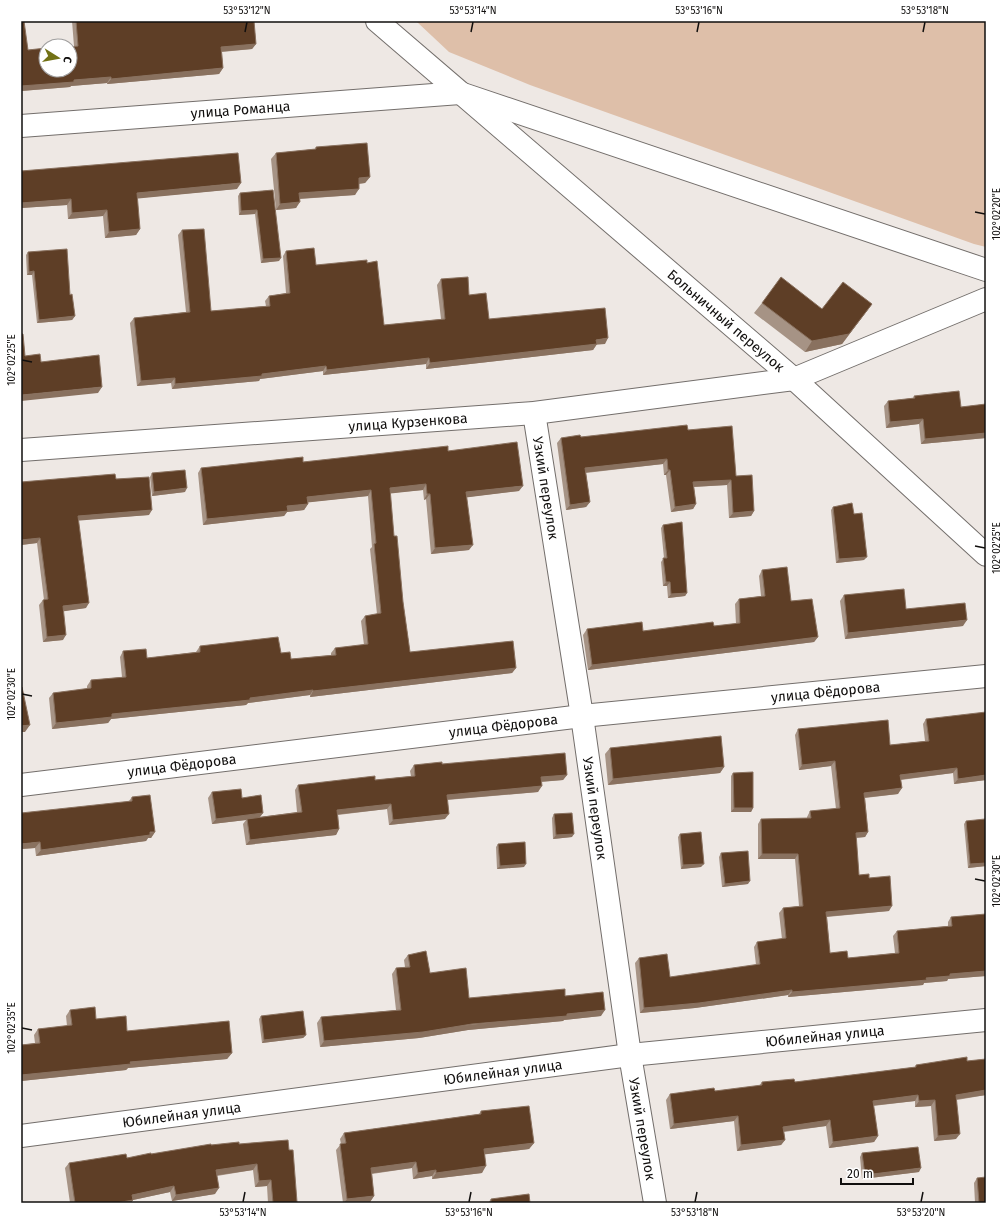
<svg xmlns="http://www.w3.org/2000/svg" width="1007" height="1224" font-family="'Fira Sans',sans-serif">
	<rect width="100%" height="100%" fill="#eee8e4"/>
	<path fill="#debfa9" d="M416 21H986V247L974 244 530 85 449 52Z"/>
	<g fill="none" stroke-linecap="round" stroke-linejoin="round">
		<defs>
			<g id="minor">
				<path id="s1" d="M377 21 794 379 986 555"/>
				<path id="s2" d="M21 126 460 93 986 270"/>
				<path id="s3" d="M534 413 582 716 630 1055 655 1203"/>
				<path id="s4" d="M21 450 534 413 794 379 986 299"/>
				<path id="s5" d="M21 785 582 716 986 676"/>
				<path id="s6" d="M21 1136 630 1055 986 1020"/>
			</g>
		</defs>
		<use href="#minor" stroke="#736e6b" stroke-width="24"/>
		<use href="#minor" stroke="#fff" stroke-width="22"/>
	</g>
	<path fill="#a69385" d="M21 21 28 50 74 46 72 21H254L256 44 252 49 222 52 223 68 219 74 107 84V83L71 86 70 87 21 91Z
		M316 147 370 177 365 183 359 184 355 195 300 199 296 208 276 210 271 159 276 153 315 149Z
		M21 171 237 189 137 198 140 229 136 235 105 238 103 216 68 219 67 205 21 208Z
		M273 190 279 261 261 263 255 214 239 215 238 196 240 193Z
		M182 230 211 311 266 306 265 301 269 296 286 293 283 256 286 251 316 265 367 263 384 325 441 319 437 285 441 279 469 295 489 319 605 344H597L593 350 426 369V364L323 375V371L260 379 259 381 172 389 171 383 137 386 130 323 134 318 186 312 178 235Z
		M28 252 70 295 75 316 72 320 37 323 32 275H27L26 255Z
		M762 303 822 309 872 304 842 344 805 352 754 313Z
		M914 396 961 407 986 404V438L921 444 919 424 886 428 884 406 888 401 913 398Z
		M688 430 736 476 754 511 751 516 729 518 727 485 694 487 696 504 693 509 671 512 666 475H664L663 464 586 473 590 502 586 507 566 510 557 443 561 438 581 437Z
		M448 451 519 491 467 497 469 550 431 554 426 499 424 500 423 490 390 493 394 536 410 652 516 668 512 673 310 697V695L248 703 246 705 111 719 108 723 52 729 49 698 53 693 87 689V686L91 680 122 677 120 657 123 651 147 658 196 652 200 646 281 653 291 659 331 655V653L335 648 364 645 361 621 365 616 377 614 370 549 372 547 368 496 308 502V504L304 510 287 512 284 516 203 525 198 473 201 468 303 462Z
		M152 473 185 492 152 496 150 477Z
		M116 479 149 515 78 520 86 608 63 611V640L43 642 39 605 43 600H44L37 543 21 545V482Z
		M833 507 854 514 864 560 836 563 831 510Z
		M663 525 687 593 685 596 668 598 667 586H663L661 562 664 558 661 528Z
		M762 570 791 601 818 637 814 642 588 670 583 635 587 629 643 631 714 626 736 624 735 604 739 599 761 596 759 576Z
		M844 595 906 609 963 626 845 639 840 601Z
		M926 719 986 780 954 784 953 773 901 780 898 794 865 798 868 832 865 837 856 838 859 875 869 878 889 911 827 917 830 953 848 958 895 953 893 936 897 931 948 926V922L951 917 986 914V976L948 979 947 981 924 983 923 985 788 997V995L695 1008 640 1013 635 963 639 958 670 977 756 965 754 947 757 942 782 939 779 913 783 908 799 906 795 859H758V824L761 819 807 818V817L810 811 836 809 831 766 799 770 795 735 798 729 890 745 925 741 923 724Z
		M610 748 724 767 720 773 608 785 605 754Z
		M442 764 567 775 563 780 541 782 538 792 447 800 445 819 389 825 387 809 338 815 339 829 336 835 246 845 243 824 246 820 212 824 208 798 212 792 242 798 263 813 260 817 297 812 295 790 298 785 375 780 411 776 410 771 414 765Z
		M733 773 753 808 751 812H731V776Z
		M132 797 155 832 151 838H148L146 841 36 856 35 848 21 849 129 801Z
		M554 814 572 837 553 839 552 818Z
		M966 821 986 866 968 868 964 824Z
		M680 834 701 867 681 869 678 837Z
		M498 844 524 867 497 869 496 847Z
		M721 853 748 884 722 887 719 857Z
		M408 955 430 973 469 998 565 996 601 1016 564 1020 563 1021 468 1030 419 1038 320 1047 317 1023 321 1017 396 1010 392 974 396 968 405 967 404 960Z
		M70 1010 127 1031 232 1053 227 1059 128 1068 126 1070 21 1081V1045L35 1043 34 1035 38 1029 67 1026 66 1016Z
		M261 1016 306 1035 303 1038 262 1043 259 1019Z
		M986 1059V1095L957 1100 956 1139 934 1141 931 1106 915 1107V1101L873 1106 878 1136 874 1142 829 1148 826 1126 784 1132 785 1140 781 1145 737 1151 734 1121 670 1129 666 1100 670 1094 715 1091 759 1086 762 1082H795L915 1067 916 1065 967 1061Z
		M481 1111 534 1143 529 1149 485 1154 482 1173 432 1179V1176L413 1179 412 1168 372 1174 374 1196 370 1202 362 1203H343L336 1150 341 1144 340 1139 344 1133 479 1114Z
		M239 1144 289 1150 297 1202 296 1203H268L267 1186 255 1187 253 1170 217 1176 215 1194 172 1201 170 1192 133 1200 131 1203H70L65 1168 69 1163 127 1158 211 1145Z
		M862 1153 919 1172 862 1179 860 1157Z
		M977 1178 986 1203H975L974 1183Z
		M491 1199 530 1203H488Z"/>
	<path fill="#89715f" d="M256 44 252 49 217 52 221 47Z
		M223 68 219 74 107 84 111 79Z
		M111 77 107 83 71 86 70 87 21 91V86L74 80Z
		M370 177 365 183 354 184 359 178Z
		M241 183 237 189 133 199 137 193Z
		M359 189 355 195 295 199 299 193Z
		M71 199 67 205 21 208V203Z
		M300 202 296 208 276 210 280 204Z
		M107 210 103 216 68 219 72 213Z
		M257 210 255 214 239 215 241 211Z
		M140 229 136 235 105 238 109 232Z
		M281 258 279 261 261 263 263 259Z
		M34 271 32 275H27L29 272Z
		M872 304 842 344 805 352 812 341Z
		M75 316 72 320 37 323 39 320Z
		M608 338 605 344 593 345 596 340Z
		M597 344 593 350 426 369 430 363Z
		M429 358 426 364 323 375 327 370Z
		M326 366 323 371 260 379 259 381 172 389 175 384 262 374Z
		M175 378 171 383 137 386 141 381Z
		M102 387 98 393 21 401V397L22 395Z
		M923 419 919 424 886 428 890 422Z
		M986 433V438L921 444 925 439Z
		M667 459 663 464 581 473 585 468Z
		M668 470H670L666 475H664Z
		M731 480 727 485 690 487 693 482Z
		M426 484 423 490 386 494 390 488Z
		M523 486 519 491 462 498 466 492Z
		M187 488 185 492 152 496 154 492Z
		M371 490 368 496 303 503 307 497Z
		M427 494H430L426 499 424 500Z
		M590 502 586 507 566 510 570 505Z
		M308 504 304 510 287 512 284 516 203 525 207 519 287 506Z
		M696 504 693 509 671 512 675 507Z
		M152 510 149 515 74 521 78 516Z
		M754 511 751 516 729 518 733 513Z
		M40 538 37 543 21 545V540Z
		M473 545 469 550 431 554 435 548Z
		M867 557 864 560 836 563 839 559Z
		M666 582H670L667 586H663Z
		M687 593 685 596 668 598 671 594Z
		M89 603 86 608 59 612 63 606Z
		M967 620 963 626 845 639 848 633Z
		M66 635 63 640 43 642 47 637Z
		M818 637 814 642 588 670 592 665Z
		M516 668 512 673 310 697 313 691Z
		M313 690 310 695 248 703 246 705 111 719 108 723 52 729 56 723 112 714Z
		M30 725 25 732H21V726Z
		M835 761 831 766 799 770 802 765Z
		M724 767 720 773 608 785 613 779Z
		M957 768 953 773 897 780 900 775Z
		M567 775 563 780 537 782 541 777Z
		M986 775V780L954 784 958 779Z
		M542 786 538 792 443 800 447 795Z
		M902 788 898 794 861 798 864 793Z
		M391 804 387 809 333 815 337 810Z
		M734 808H753L751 812H731Z
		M263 813 259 818 247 819 246 820 212 824 216 819Z
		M449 814 445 819 389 825 393 820Z
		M339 829 336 835 246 845 250 840Z
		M155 832 151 838H148L146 841 36 856 41 850Z
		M868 832 865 837 852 838 856 833Z
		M574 834 572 837 553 839 556 835Z
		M40 842 35 848 21 849V844Z
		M762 854H798L795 859H758Z
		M986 863V866L968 868 970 864Z
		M526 864 524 867 497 869 500 866Z
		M704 864 701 867 681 869 683 865Z
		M750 881 748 884 722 887 725 884Z
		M892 906 889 911 822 917 826 912Z
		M986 971V976L948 979 947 981 924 983 923 985 788 997 792 992 926 978 950 974Z
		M792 990 788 995 695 1008 640 1013 644 1008Z
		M605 1010 601 1016 564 1020 563 1021 468 1030 419 1038 320 1047 324 1041Z
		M306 1035 303 1038 262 1043 264 1040Z
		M232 1053 227 1059 128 1068 126 1070 21 1081V1075L130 1062Z
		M986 1090V1095L952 1100 956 1095Z
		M918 1095 915 1101 869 1106 873 1101Z
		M935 1100 931 1106 915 1107 919 1101Z
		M738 1116 734 1121 670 1129 674 1124Z
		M830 1120 826 1126 779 1132 783 1127Z
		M960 1134 956 1139 934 1141 938 1136Z
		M878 1136 874 1142 829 1148 833 1142Z
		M785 1140 781 1145 737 1151 741 1145Z
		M534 1143 529 1149 480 1155 484 1149Z
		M416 1162 412 1168 367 1174 371 1168Z
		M257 1164 253 1170 212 1176 216 1170Z
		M486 1166 482 1173 432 1179 436 1173Z
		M921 1168 919 1172 862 1179 865 1175Z
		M436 1170 432 1176 413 1179 418 1173Z
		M271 1180 267 1186 255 1187 259 1181Z
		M174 1186 170 1192 128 1201 132 1195Z
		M219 1188 215 1194 172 1201 176 1195Z
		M374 1196 370 1202 362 1203H344L347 1199Z
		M133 1200 131 1203H116Z"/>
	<path fill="#5e3e26" stroke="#89715f" d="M21 21H24L28 50 46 48V70H70V47L78 46 76 21H254L256 44 221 47 223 68 111 79V77L74 80V82L21 86Z
		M367 143 370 177 359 178V189L299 193 300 202 280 204 276 153 316 149V147Z
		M238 153 241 183 137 193 140 229 109 232 107 210 72 213 71 199 21 203V171Z
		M273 190 281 258 263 259 257 210 241 211 240 193Z
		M204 229 211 311 270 306 269 296 290 293 286 251 314 248 316 265 367 260V263L377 261 384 325 445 319 441 279 468 277 469 295 486 293 489 319 605 308 608 338 596 340 597 344 430 363 429 358 327 370 326 366 262 374V376L175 384V378L141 381 134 318 190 312 182 230Z
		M67 249 70 295 72 294 75 316 39 320 34 271 29 272 28 252Z
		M781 277 822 309 843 282 872 304 849 334 812 341 762 303Z
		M21 334H23L25 356 40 354 41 362 99 355 102 387 22 395V390H21Z
		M959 391 961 407 986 404V433L925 439 923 419 890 422 888 401 915 398 914 396Z
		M687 425 688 430 732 426 736 476 752 475 754 511 733 513 731 480 693 482 696 504 675 507 670 470H668L667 459 585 468 590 502 570 505 561 438 580 435 581 437Z
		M517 442 523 486 466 492 473 545 435 548 430 494H427L426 484 390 488 394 536H397L403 602 410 652 513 641 516 668 313 691V690L250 698V700L112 714V717L56 723 53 693 91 688V680L126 677 123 651 146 649 147 658 200 652V646L278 637 281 653 290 652 291 659 336 655 335 648 368 644 365 616 381 613 374 544 376 543 371 490 307 497 308 504 287 506 288 511 207 519 201 468 303 457V462L448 446V451Z
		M185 470 187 488 154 492 152 473Z
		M115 474 116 479 149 477 152 510 78 516 89 603 63 606 66 635 47 637 43 600 48 599 40 538 21 540V482Z
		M852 503 854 514 862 513 867 557 839 559 833 507Z
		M682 522 687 593 671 594 670 582H666L663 558H667L663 525Z
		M787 567 791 601 812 599 818 637 592 665 587 629 642 622 643 631 713 622 714 626 740 623 739 599 765 596 762 570Z
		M904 589 906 609 965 603 967 620 848 633 844 595Z
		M21 687H22L30 725 21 726Z
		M986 712V775L958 779 957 768 900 775 902 788 864 793 868 832 856 833 859 875 869 874V878L890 876 892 906 826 912 830 953 847 951 848 958 899 953 897 931 952 926 951 917 986 914V971L950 974V976L926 978 927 980 792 992V990L699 1003 644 1008 639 958 667 954 670 977 760 964 757 942 786 938 783 908 803 906 798 854H762L761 819 811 818 810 811 840 808 835 761 802 765 798 729 888 720 890 745 929 741 926 719Z
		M721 736 724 767 613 779 610 748Z
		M565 753 567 775 541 777 542 786 447 795 449 814 393 820 391 804 337 810 339 829 250 840 247 819 302 812 298 785 375 776V780L415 776 414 765 442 762V764Z
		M753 772V808H734L733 773Z
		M241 789 242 798 261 795 263 813 216 819 212 792Z
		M150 795 155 832H150V835L41 850 40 842 21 844V813L132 801V797Z
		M572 813 574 834 556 835 554 814Z
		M985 819 986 863 970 864 966 821Z
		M701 832 704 864 683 865 680 834Z
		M525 842 526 864 500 866 498 844Z
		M748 851 750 881 725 884 721 853Z
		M426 951 430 973 466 968 469 998 565 989V996L603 992 605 1010 567 1014V1016L472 1024 423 1032 324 1041 321 1017 401 1010 396 968 410 967 408 955Z
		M95 1007 96 1019 126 1016 127 1031 229 1021 232 1053 130 1062 131 1064 21 1075V1045L40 1043 38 1029 72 1025 70 1010Z
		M303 1011 306 1035 264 1040 261 1016Z
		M967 1057V1061L986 1059V1090L956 1095 960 1134 938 1136 935 1100 919 1101 918 1095 873 1101 878 1136 833 1142 830 1120 783 1127 785 1140 741 1145 738 1116 674 1124 670 1094 714 1088 715 1091 762 1085V1082L794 1079 795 1082 916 1067V1065Z
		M529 1106 534 1143 484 1149 486 1166 436 1173V1170L418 1173 416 1162 371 1168 374 1196 347 1199 340 1144 346 1143 344 1133 481 1114V1111Z
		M288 1140 289 1150H293L297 1202 287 1203H273L271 1180 259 1181 257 1164 216 1170 219 1188 176 1195 174 1186 132 1195 133 1200 116 1203H75L69 1163 126 1154 127 1158 151 1153V1154L211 1144V1145L239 1142V1144Z
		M918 1147 921 1168 865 1175 862 1153Z
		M986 1177V1203H979L977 1178Z
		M529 1194 530 1203H491V1199Z"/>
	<path fill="none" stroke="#110f0e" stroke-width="1.5" d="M245 32 247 22M471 32 473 22M697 32 699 22M923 32 925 22M975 212 985 214M22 360 32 362M975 546 985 548M22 694 32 696M975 879 985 881M22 1028 32 1030M243 1202 245 1192M469 1202 471 1192M695 1202 697 1192M921 1202 923 1192"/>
	<g text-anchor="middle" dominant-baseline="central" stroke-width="4" stroke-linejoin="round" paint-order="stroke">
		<g font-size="14" fill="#110f0e" stroke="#fff">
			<text stroke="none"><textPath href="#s2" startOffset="220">улица Романца</textPath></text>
			<text stroke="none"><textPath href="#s1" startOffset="460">Больничный переулок</textPath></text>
			<text stroke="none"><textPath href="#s4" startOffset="388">улица Курзенкова</textPath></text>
			<text stroke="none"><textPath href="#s3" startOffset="76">Узкий переулок</textPath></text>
			<text stroke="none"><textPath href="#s5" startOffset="810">улица Фёдорова</textPath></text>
			<text stroke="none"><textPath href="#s5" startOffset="486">улица Фёдорова</textPath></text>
			<text stroke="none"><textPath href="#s5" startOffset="162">улица Фёдорова</textPath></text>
			<text stroke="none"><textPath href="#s3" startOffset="400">Узкий переулок</textPath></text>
			<text stroke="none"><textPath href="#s6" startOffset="810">Юбилейная улица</textPath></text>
			<text stroke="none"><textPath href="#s6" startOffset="486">Юбилейная улица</textPath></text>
			<text stroke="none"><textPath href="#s6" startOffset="162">Юбилейная улица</textPath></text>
			<text stroke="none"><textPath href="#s3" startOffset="724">Узкий переулок</textPath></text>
		</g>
	</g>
	<rect width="1007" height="1224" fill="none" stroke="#ffffff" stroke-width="44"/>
	<g transform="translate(58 58) rotate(101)"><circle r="19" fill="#ffffff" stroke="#a09f9f"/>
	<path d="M0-3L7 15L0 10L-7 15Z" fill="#727115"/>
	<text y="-6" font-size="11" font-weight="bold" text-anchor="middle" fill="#110f0e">С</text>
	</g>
	<path d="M841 1178v6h72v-6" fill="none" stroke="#110f0e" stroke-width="2"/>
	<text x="847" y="1178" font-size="12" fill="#110f0e" stroke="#ffffff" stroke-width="3" paint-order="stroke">20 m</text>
	<rect x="22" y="22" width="963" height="1180" fill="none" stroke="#110f0e" stroke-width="1.5"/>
	<g font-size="10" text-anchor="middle" fill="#110f0e">
		<text x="247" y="14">53°53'12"N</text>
		<text x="473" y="14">53°53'14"N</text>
		<text x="699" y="14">53°53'16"N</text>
		<text x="925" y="14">53°53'18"N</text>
		<text transform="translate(996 214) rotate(-90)" y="4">102°02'20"E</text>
		<text transform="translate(11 360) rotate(-90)" y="4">102°02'25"E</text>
		<text transform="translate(996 548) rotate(-90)" y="4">102°02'25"E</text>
		<text transform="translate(11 694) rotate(-90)" y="4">102°02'30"E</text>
		<text transform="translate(996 881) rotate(-90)" y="4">102°02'30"E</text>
		<text transform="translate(11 1028) rotate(-90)" y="4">102°02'35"E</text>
		<text x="243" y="1216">53°53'14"N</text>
		<text x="469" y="1216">53°53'16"N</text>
		<text x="695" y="1216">53°53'18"N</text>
		<text x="921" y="1216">53°53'20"N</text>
	</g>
</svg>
